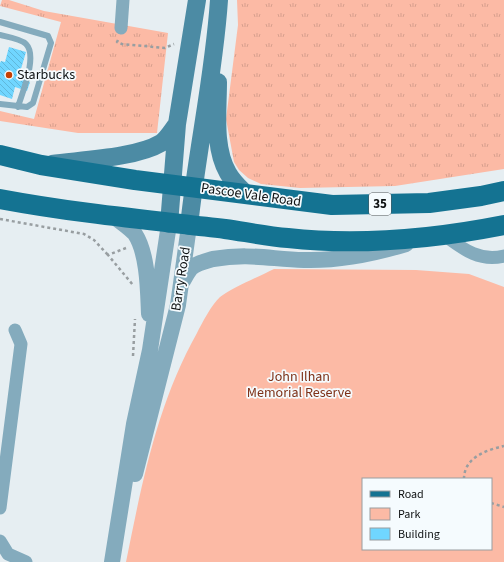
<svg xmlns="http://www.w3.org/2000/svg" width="504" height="562" font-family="'Source Sans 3',sans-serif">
	<defs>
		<pattern id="grass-tufts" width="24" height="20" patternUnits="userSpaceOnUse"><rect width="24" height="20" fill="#fcbaa5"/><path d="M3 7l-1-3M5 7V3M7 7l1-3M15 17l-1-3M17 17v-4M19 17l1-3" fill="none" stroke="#d79f8d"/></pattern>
		<pattern id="building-back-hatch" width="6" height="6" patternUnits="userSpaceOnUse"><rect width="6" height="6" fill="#70d6ff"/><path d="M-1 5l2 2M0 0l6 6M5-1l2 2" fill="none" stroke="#60b7da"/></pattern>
	</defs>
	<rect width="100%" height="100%" fill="#e6eef2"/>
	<path fill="url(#grass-tufts)" d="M2 0H9L44 11 168 33 157 133H78L0 121V111L34 119 61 22 0 6Z
		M237 0H504V169L395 186 300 188 261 184 248 178 239 170 234 162 226 119 238 25Z"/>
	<path fill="#fcbaa5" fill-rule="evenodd" d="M274 269 416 270 469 274 504 287V562H126C142 483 157 404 197 333 202 323 212 304 220 297 232 288 260 276 274 269ZM363 479H491V549H363Z"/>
	<path fill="url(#building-back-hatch)" d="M9 47 26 52 18 79 30 82 27 91 15 87 12 99 0 95V63L1 61 5 62Z"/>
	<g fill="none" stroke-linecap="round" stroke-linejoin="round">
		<path stroke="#989ea1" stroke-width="2.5" stroke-dasharray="3 3" stroke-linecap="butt" d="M118 40 117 42 122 44 165 48 174 44
			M0 219 84 234 94 240 108 255
			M126 248 108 255 133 285
			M133 356 135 319
			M464 479C464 457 487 450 504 446
			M491 503 504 507"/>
		<path stroke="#84abbd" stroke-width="6" d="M0 22 48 36 51 43 33 103 27 107 0 104
			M0 35C8 37 21 39 26 44 38 56 22 93 18 107"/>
		<path stroke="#84abbd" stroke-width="13" d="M121 28 123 0
			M444 235C463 249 479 262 504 256
			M0 508 21 344 15 330
			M0 541 8 554 26 562"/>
		<path stroke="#84abbd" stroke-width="16" d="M116 218C122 223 130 228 135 234 148 254 148 291 149 314
			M183 281C185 277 188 272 191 268 197 263 206 261 213 259 249 253 270 259 304 260 338 261 373 254 406 244
			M135 474 178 305 189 226
			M112 562 134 424 150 350 169 224"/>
		<path stroke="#4c8ba4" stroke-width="18" d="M218 82C218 111 213 147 228 173 233 182 240 188 246 194
			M52 164C81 160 136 158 161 143 167 139 172 130 177 124
			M169 224 177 124 197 0
			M189 226C197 150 214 76 219 0"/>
		<path stroke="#147392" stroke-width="20" d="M0 155 41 165 135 180 332 205 429 203 481 196 504 191
			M0 199C75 213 149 220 225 229 246 232 266 236 288 238 360 246 433 239 504 225"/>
	</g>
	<circle fill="#c53f02" stroke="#f5fbfe" stroke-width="1.5" cx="9" cy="75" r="4"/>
	<g text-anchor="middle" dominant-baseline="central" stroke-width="3.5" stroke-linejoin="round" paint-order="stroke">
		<rect fill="#f5fbfe" stroke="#535759" stroke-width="1" x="369" y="193" width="22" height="22" rx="3"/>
		<g font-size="13" font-weight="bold" fill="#0e1112">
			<text x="380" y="204">35</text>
		</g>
		<g font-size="14" fill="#0e1112" stroke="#f5fbfe" text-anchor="start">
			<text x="17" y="75">Starbucks</text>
		</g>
		<g font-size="14" fill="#0e1112" stroke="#f5fbfe">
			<text transform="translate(251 195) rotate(8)">Pascoe Vale Road</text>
			<text transform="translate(181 279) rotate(-81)">Barry Road</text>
		</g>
		<g font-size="14" fill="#7e3118" stroke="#f5fbfe">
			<text x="299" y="377">John Ilhan<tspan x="299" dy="16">Memorial Reserve</tspan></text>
		</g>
	</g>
	<rect x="362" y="478" width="130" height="72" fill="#f5fbfe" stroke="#999da0"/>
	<rect x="370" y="491" width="20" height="6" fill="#147392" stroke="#999da0"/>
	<text x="398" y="498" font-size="12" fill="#0e1112">Road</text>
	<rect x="370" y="508" width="20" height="12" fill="#fcbaa5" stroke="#999da0"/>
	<text x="398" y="518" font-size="12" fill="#0e1112">Park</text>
	<rect x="370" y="528" width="20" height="12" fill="#70d6ff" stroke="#999da0"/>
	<text x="398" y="538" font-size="12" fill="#0e1112">Building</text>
</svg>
